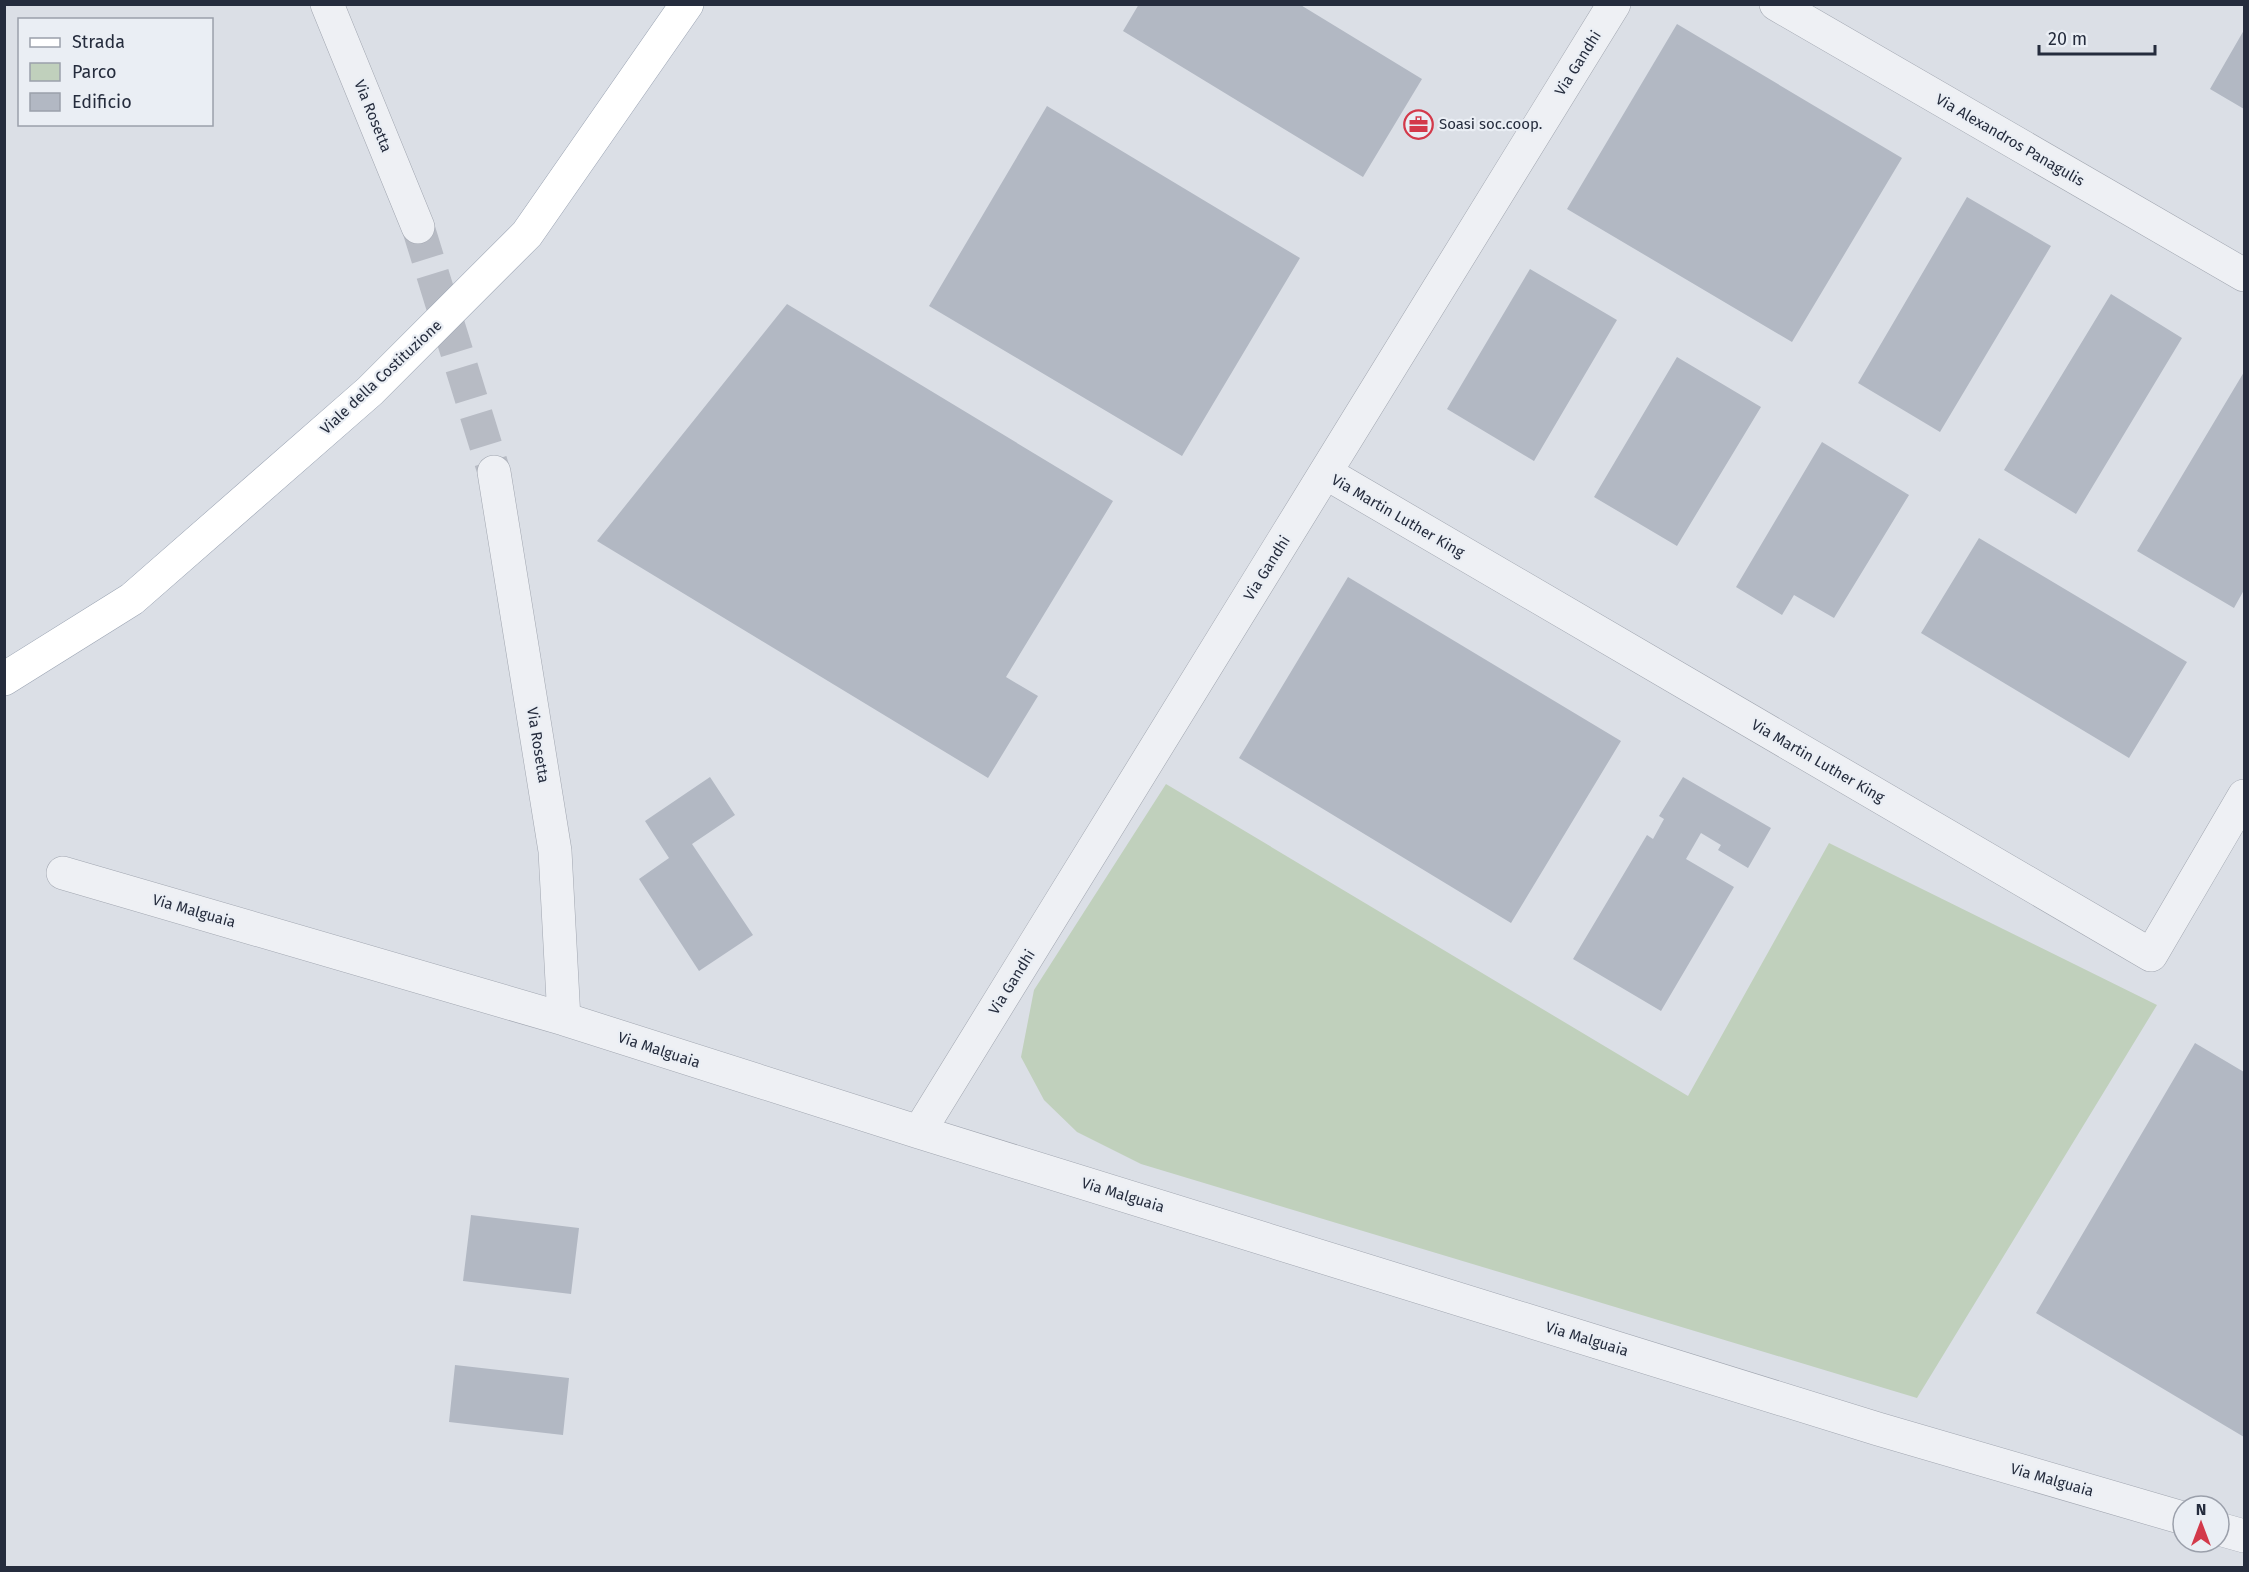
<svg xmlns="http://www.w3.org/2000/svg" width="2249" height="1572" font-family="'Fira Sans',sans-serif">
	<rect width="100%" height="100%" fill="#dbdfe6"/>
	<path fill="#c0d0bc" d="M1166 784 1688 1096 1829 843 2157 1005 1917 1398 1141 1164 1077 1132 1044 1100 1021 1057 1034 990Z"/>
	<path fill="#b2b8c3" d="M1139 4H1299L1422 79 1363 177 1123 31Z
		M1677 24 1902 158 1792 342 1567 209Z
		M2244 30V109L2210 89Z
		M1047 106 1300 258 1182 456 929 306Z
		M1967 197 2051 246 1940 432 1858 383Z
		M1530 269 1617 320 1534 461 1447 409Z
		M2111 294 2182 338 2076 514 2004 470Z
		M787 304 1113 501 1006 677 1038 696 988 778 597 541Z
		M1677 357 1761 407 1677 546 1594 497Z
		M2244 372V590L2234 608 2137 551Z
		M1822 442 1909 495 1834 618 1794 595 1782 615 1736 587Z
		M1979 538 2187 662 2129 758 1921 633Z
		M1348 577 1621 741 1511 923 1239 758Z
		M710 777 735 815 692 844 753 935 699 971 639 879 669 858 645 821Z
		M1683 777 1771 828 1748 868 1718 850 1721 845 1701 833 1686 859 1734 887 1661 1011 1573 959 1647 835 1653 839 1664 819 1659 816Z
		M2195 1043 2244 1072V1437L2036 1313Z
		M471 1215 579 1228 571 1294 463 1281Z
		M455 1365 569 1378 563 1435 449 1422Z"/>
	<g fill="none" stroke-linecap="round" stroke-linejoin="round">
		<path stroke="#b7bbc4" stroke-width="33" stroke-dasharray="33 16" stroke-linecap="butt" d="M418 227 494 472"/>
		<defs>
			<path id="street" d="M327 4 418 227
				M1776 4 2244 275
				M494 472 555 851 564 1019
				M1326 473 2151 955 2244 796
				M63 873 564 1019 919 1132 1878 1429 2183 1518
				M919 1132 1614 4
				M2219 1529 2244 1536"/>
			<path id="primary" d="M4 679 132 599 370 391 527 234 687 4"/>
		</defs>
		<use href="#street" stroke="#a1a6b0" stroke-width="34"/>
		<use href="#primary" stroke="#9aa3b2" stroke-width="34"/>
		<use href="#street" stroke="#eef0f4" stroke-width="33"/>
		<use href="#primary" stroke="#fff" stroke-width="33"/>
	</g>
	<defs>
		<symbol id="office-ring" viewBox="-11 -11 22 22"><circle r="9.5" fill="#eaeef4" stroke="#d3394a" stroke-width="1.5"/><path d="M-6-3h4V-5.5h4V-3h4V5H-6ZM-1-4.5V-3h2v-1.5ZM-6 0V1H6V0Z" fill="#d3394a"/></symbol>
	</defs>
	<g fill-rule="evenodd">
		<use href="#office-ring" x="1402" y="108" width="33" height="33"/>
	</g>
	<g text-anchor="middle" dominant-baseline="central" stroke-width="4.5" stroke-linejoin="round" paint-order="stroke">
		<g font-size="15" fill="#252c3d" stroke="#eaeef4">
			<text transform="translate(1578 63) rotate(-58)">Via Gandhi</text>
			<text transform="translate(373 116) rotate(68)">Via Rosetta</text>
			<text transform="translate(2010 140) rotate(30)">Via Alexandros Panagulis</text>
			<text transform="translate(381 377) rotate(-43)">Viale della Costituzione</text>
			<text transform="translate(1398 516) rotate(30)">Via Martin Luther King</text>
			<text transform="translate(1267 568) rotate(-58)">Via Gandhi</text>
			<text transform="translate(538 745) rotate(81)">Via Rosetta</text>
			<text transform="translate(1818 761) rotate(30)">Via Martin Luther King</text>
			<text transform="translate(194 911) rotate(16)">Via Malguaia</text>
			<text transform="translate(1012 982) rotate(-58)">Via Gandhi</text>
			<text transform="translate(659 1050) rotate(18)">Via Malguaia</text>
			<text transform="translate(1123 1195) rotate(17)">Via Malguaia</text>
			<text transform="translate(1587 1339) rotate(17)">Via Malguaia</text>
			<text transform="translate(2052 1480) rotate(16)">Via Malguaia</text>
		</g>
		<g font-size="15" fill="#252c3d" stroke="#eaeef4" text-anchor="start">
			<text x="1439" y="124">Soasi soc.coop.</text>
		</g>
	</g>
	<rect width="2249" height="1572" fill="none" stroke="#252c3d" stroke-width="12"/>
	<rect x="18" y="18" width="195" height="108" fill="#eaeef4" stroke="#9ba0ab" stroke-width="1.5"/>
	<rect x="30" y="38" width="30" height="9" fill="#ffffff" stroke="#9ba0ab" stroke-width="1.5"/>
	<text x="72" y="48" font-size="18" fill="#252c3d">Strada</text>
	<rect x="30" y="63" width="30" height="18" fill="#c0d0bc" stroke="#9ba0ab" stroke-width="1.5"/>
	<text x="72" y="78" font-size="18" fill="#252c3d">Parco</text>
	<rect x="30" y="93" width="30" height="18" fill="#b2b8c3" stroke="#9ba0ab" stroke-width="1.5"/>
	<text x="72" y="108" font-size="18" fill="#252c3d">Edificio</text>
	<g transform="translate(2201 1524)"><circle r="28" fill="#eaeef4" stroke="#9ba0ab" stroke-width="1.5"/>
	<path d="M0-4.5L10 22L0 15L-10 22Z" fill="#d3394a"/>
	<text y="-9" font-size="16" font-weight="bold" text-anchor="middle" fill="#252c3d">N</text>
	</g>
	<path d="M2039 45v9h116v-9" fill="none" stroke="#252c3d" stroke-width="3"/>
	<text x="2048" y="45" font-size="18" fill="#252c3d" stroke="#eaeef4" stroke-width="4.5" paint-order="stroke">20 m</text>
</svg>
